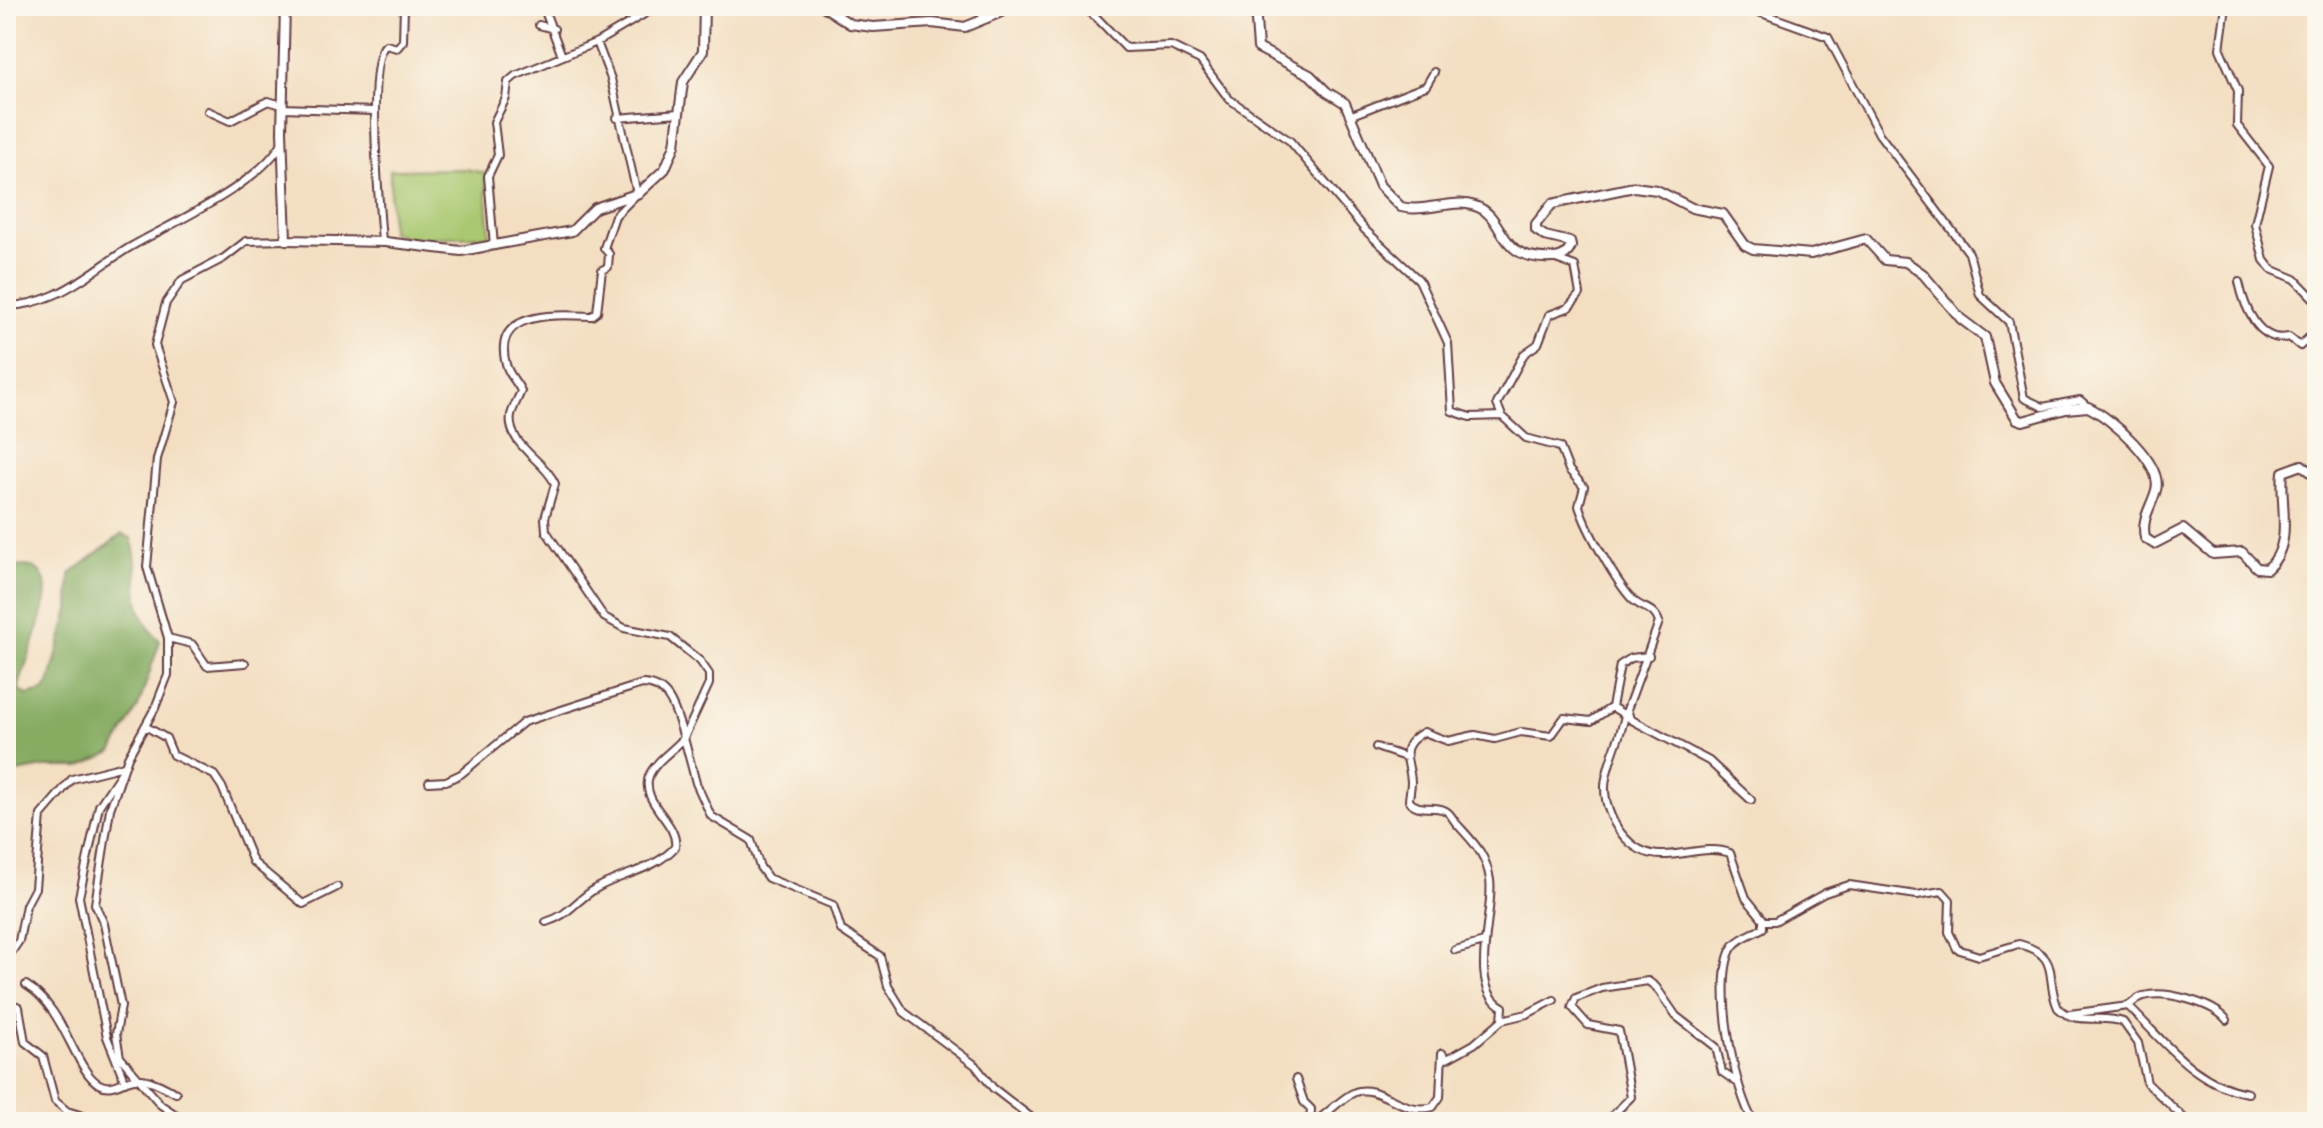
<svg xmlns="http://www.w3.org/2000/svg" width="2323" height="1128" font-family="'Balsamiq Sans',sans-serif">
	<rect width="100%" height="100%" fill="#fbf7ec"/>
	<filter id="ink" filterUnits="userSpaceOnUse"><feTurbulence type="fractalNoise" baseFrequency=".0125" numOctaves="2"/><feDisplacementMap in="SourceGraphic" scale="16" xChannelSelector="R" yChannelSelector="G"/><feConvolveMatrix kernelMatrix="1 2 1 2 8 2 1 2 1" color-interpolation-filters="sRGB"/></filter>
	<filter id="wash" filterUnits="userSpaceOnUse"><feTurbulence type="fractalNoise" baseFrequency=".006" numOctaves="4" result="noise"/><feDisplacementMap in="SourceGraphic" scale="32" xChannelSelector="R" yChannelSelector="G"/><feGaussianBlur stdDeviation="1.8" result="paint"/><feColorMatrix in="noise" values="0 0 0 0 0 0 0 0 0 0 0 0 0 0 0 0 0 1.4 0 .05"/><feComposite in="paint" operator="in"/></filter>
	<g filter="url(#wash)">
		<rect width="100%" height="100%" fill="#f3dec1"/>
		<path fill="#a9c86f" stroke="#7a744d" stroke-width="2" d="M465 169 485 173 490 236 410 238 391 232 390 170Z"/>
		<path fill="#86ac62" stroke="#686646" stroke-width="2" d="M122 534 131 538C145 578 124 605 160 641L138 707 112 752 80 767H44L6 774V569C86 547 21 661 19 689L27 695 43 691 49 684 69 610 70 574Z"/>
	</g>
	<g filter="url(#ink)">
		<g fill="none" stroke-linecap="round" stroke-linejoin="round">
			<defs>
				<path id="street" d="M543 6 562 56
					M973 6 987 19
					M1080 6 1096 17 1126 48 1171 46 1200 60 1229 99 1290 141 1365 230 1419 280 1448 343 1452 411 1470 417 1502 416 1526 438 1560 447 1569 470 1584 487 1579 506C1586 529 1616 582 1632 599 1641 609 1654 607 1659 622L1625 715 1612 707 1591 721 1564 718 1551 736 1521 732 1495 739 1475 735 1448 741 1424 732C1396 747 1410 759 1411 782 1411 789 1409 795 1409 801 1419 812 1432 805 1444 810 1450 812 1452 818 1456 823 1473 842 1486 853 1490 880 1495 912 1466 988 1503 1007L1502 1020 1474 1044 1447 1059 1442 1053 1440 1097 1433 1107C1402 1116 1379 1083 1355 1092 1341 1098 1328 1114 1314 1122
					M1742 6 1828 37 1879 134 1969 253 1980 295 2009 322 2024 398 2043 407 2080 400 2088 407
					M2226 6 2220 49 2238 91 2237 125 2269 166 2255 224 2264 260 2271 269 2295 279 2317 302
					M539 25 554 29
					M597 42 611 79 637 194 615 216 604 248 609 254 608 267 602 270 597 312 592 316C558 315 491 309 506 364 508 374 517 382 521 391 518 399 513 407 511 415 506 445 545 460 555 484L545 518 546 531 604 617 624 628 670 637 700 661 709 674V684L684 738 696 783 711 816 751 840 760 867 768 878 833 905 841 930 880 956 888 986 904 1012 975 1065 993 1088 1037 1122
					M282 108 374 111
					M208 111 230 121 268 101 282 105
					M1352 115 1426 86 1434 72
					M617 118 679 113
					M382 242C380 212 365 59 386 45L397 48 403 41 404 6
					M494 246 488 176 498 155 494 122 506 98 508 82 515 76 597 42 658 6
					M2239 282C2244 306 2258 344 2289 337L2300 346 2317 330
					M6 306C23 306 38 302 54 295 80 284 103 264 127 249 171 223 259 186 283 141
					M1502 416 1497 404 1524 354 1538 344 1549 315 1568 308 1580 294 1575 266 1553 258
					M168 638 192 644 207 666 245 663
					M1612 707 1620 665 1631 658 1649 656
					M1628 712 1630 719 1709 761 1751 800
					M1625 715C1621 738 1606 764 1605 786 1604 818 1629 856 1663 855 1685 855 1709 845 1730 853L1746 898 1763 919V928C1753 934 1738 938 1732 948 1713 981 1734 1092 1754 1122
					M145 726 166 738 173 755 214 775 222 787 253 862 303 904 337 887
					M1376 747 1405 757
					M121 773 99 806 79 897 107 1037 125 1082
					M429 782 446 781 461 774 524 722 642 684C672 684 676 715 684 738 674 750 655 761 649 776 640 804 679 822 675 847 653 872 619 873 592 891 574 903 567 916 546 922
					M1764 921H1775L1825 893 1849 885 1917 895 1942 891 1950 900 1949 932 1957 949 1979 956 2019 944C2063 956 2044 978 2058 1008 2079 1027 2099 1013 2123 1022L2138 1043 2147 1083 2188 1122
					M1455 950 1484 942
					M6 960 19 941 26 905 35 888 41 815 72 779 124 766
					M26 985C65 1008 75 1071 99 1084 112 1091 121 1081 134 1079 148 1077 164 1087 176 1093
					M6 1001 19 1007 25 1042 43 1056 55 1101 67 1111 102 1122
					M2128 1006C2134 1002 2138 997 2144 996 2166 990 2213 1003 2227 1020
					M2070 1014 2128 1006C2165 1042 2195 1085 2248 1093
					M1502 1020 1527 1014 1554 1000
					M1296 1079 1304 1102 1311 1109 1310 1122
					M1587 1120H1608L1631 1097 1619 1031 1588 1025 1572 1007 1576 998 1602 988 1648 981 1656 987 1676 1016 1716 1047 1722 1072 1738 1083
					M187 1122 161 1105 120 1057 116 1034 121 1006 104 924 95 904 110 809 128 757 155 708 168 675V638L147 567 157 459 174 402 155 345 166 303 182 280 224 258 246 241 286 240"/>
				<path id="secondary" d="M285 6 282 131 286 240 385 242 461 251 572 231 595 208 639 193 665 169 675 145 683 82 703 51 704 6
					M823 6 850 24 873 27 932 23 965 27 1016 6
					M1255 6 1258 48 1310 75 1327 92 1345 103 1380 186 1401 207C1426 213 1452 198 1475 206 1507 216 1495 261 1552 258 1561 258 1568 255 1571 246L1570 242 1545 236 1536 230V224L1552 204 1634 187 1657 190 1692 208 1723 214 1745 245 1753 249 1811 254 1866 239 1885 260 1906 262 1923 274 1961 319 1985 337 1995 383 2017 419 2023 421 2066 409 2088 407C2110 417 2164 464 2156 490 2151 508 2141 518 2145 538L2154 544 2183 529 2213 554 2242 552 2257 568 2267 569C2295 545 2279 503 2283 472L2302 465 2317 477"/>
			</defs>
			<use href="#street" stroke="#633c42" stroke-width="10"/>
			<use href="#secondary" stroke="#633c42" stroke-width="12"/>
			<use href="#street" stroke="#fff" stroke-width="6"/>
			<use href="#secondary" stroke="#fff" stroke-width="8"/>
		</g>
	</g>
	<rect width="2323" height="1128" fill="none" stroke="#fbf7ec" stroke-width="32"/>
</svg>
